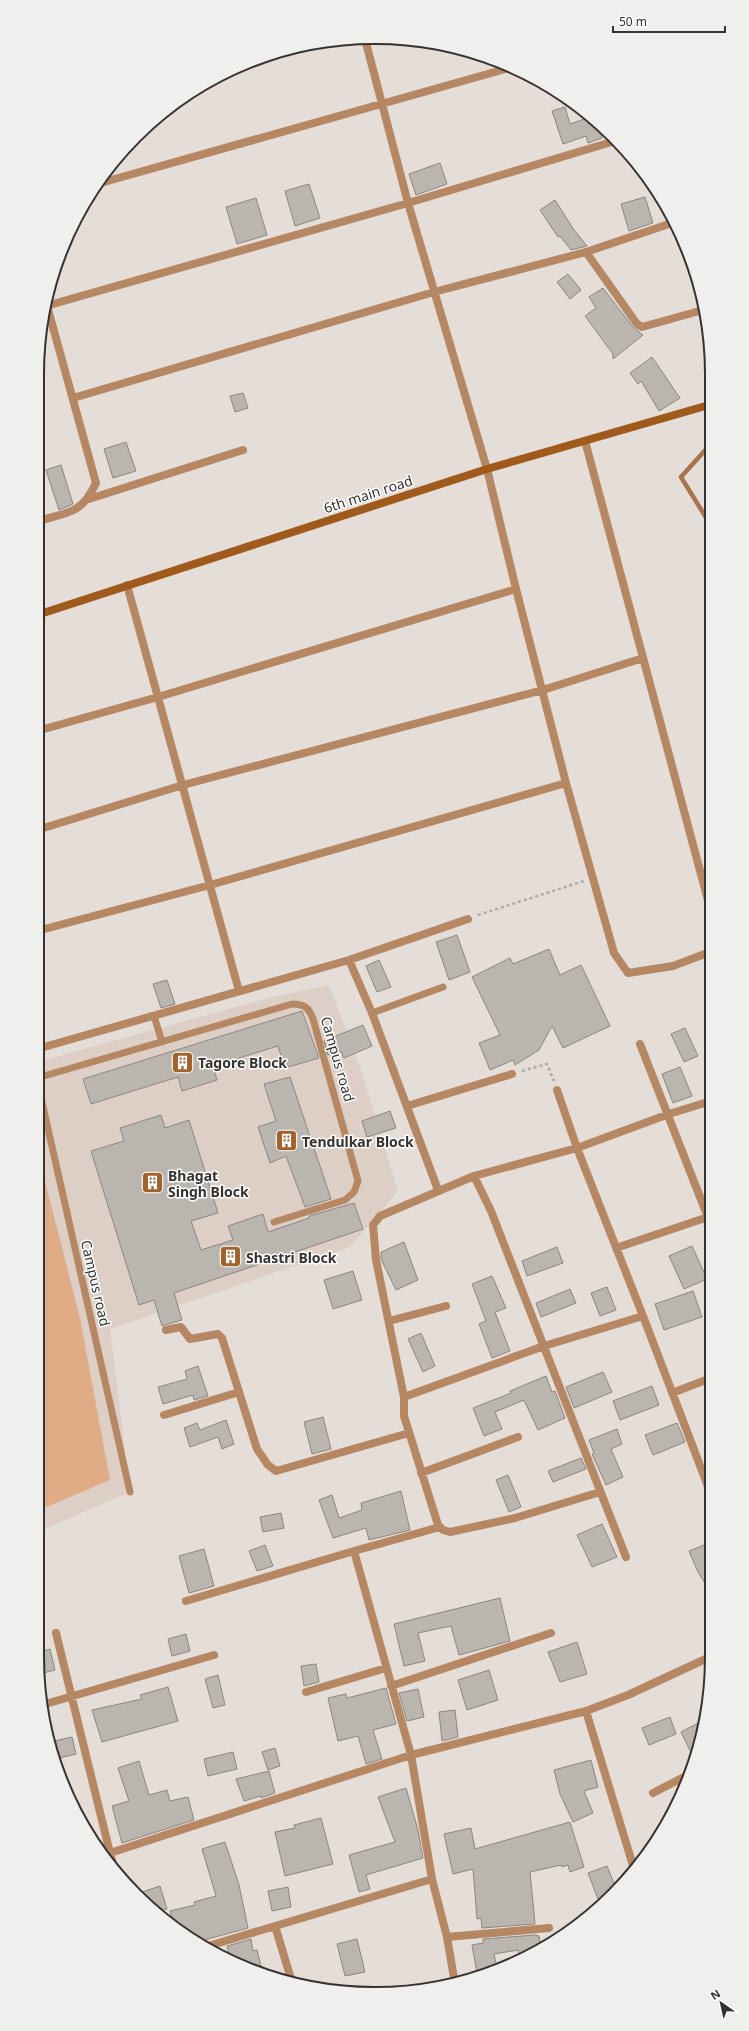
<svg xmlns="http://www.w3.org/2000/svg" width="749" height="2031" font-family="'Noto Sans',sans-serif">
	<rect width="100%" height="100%" fill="#e4ddd8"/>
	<path fill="#ddcfc6" d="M329 985 360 1067 398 1191 350 1247 110 1329 130 1492 37 1532V1062L269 998Z"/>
	<path fill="#dfac86" d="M37 1150 80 1318 110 1480 37 1511Z"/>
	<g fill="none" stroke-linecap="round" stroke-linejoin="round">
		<path stroke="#a6754f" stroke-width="4.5" d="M709 446 681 477 710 524"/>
	</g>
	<path fill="#bbb5b0" stroke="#8c8681" d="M565 107 570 124 587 118 599 128 602 138 588 143 586 136 563 144 552 111Z
		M440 163 447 184 416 195 409 174Z
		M309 184 320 218 295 226 285 191Z
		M645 197 653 223 629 231 621 204Z
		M256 198 267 235 237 244 226 207Z
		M555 200 574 230 587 246 571 250 560 236 558 237 540 210Z
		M568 274 581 290 570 299 557 282Z
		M603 288 633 327 643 335 613 359V354L585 316 596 308 589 297Z
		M652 357 680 398 659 411 641 381 638 384 630 373Z
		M243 393 248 408 235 412 230 396Z
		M126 442 136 471 113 478 104 449Z
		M61 465 73 504 59 510 46 470Z
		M457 935 470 972 449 980 436 942Z
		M549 949 560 975 581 965 610 1026 563 1048 552 1026 539 1050 515 1065 513 1060 490 1070 479 1043 500 1035 472 977 510 958 513 964Z
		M379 960 391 987 377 992 366 966Z
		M167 980 175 1004 161 1008 153 984Z
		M302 1011 319 1058 285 1068 278 1046 213 1066 217 1080 182 1091 178 1077 91 1104 83 1079Z
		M363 1025 372 1046 344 1058 341 1051 328 1055 324 1041Z
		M685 1028 698 1056 684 1062 671 1034Z
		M680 1067 692 1096 673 1103 662 1074Z
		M290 1077 331 1199 305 1207 286 1156 270 1163 258 1127 276 1121 264 1084Z
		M390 1111 396 1128 367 1137 362 1121Z
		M161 1115 165 1128 189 1120 218 1213 191 1221 201 1250 233 1240 228 1226 263 1214 268 1232 309 1218V1216L354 1203 363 1229 174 1293 182 1320 162 1326 154 1300 139 1305 91 1151 124 1141 120 1128Z
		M404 1242 418 1280 396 1290 381 1259V1252Z
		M692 1246 707 1279 684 1289 669 1256Z
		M557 1247 563 1263 527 1276 522 1261Z
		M353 1271 362 1300 333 1309 324 1280Z
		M492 1276 506 1308 495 1312 510 1351 492 1358 479 1324 486 1321 472 1284Z
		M607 1287 616 1310 600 1316 591 1293Z
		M570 1289 576 1303 541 1317 536 1303Z
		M693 1291 702 1317 664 1330 655 1304Z
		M421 1333 435 1366 423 1372 408 1339Z
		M198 1366 208 1396 194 1400 193 1395 163 1404 158 1387 187 1379 185 1371Z
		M603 1372 612 1392 574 1408 566 1387Z
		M546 1376 552 1392 555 1391 565 1418 538 1430 524 1400 495 1412 502 1429 484 1436 473 1408 511 1393 510 1391Z
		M652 1386 659 1405 620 1420 613 1401Z
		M323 1417 331 1449 312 1454 304 1422Z
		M226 1420 234 1444 222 1449 218 1437 190 1447 184 1428 197 1423 200 1430Z
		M677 1423 685 1442 653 1455 645 1435Z
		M617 1429 622 1444 611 1449 623 1477 606 1485 592 1454 594 1453 589 1440Z
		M581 1458 586 1469 553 1482 548 1471Z
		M508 1475 521 1507 509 1512 496 1480Z
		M401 1491 410 1530 369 1540 366 1528 333 1538 319 1500 332 1495 339 1518 362 1510 361 1503Z
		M281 1513 284 1528 263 1532 260 1517Z
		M602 1524 617 1557 592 1567 577 1535Z
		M709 1543 712 1550V1595L698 1572 689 1551Z
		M265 1545 273 1566 257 1571 249 1551Z
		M204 1549 214 1586 189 1593 179 1556Z
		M500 1598 510 1641 459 1655 451 1626 418 1633 425 1661 404 1666 394 1624Z
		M186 1634 190 1651 172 1656 168 1639Z
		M577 1642 587 1674 560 1682 548 1652Z
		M50 1649 55 1670 39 1674 37 1653Z
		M316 1664 319 1682 304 1686 301 1666Z
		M489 1670 498 1700 467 1710 458 1680Z
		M218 1675 225 1705 213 1708 205 1679Z
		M168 1687 178 1721 102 1742 92 1710 142 1699 140 1695Z
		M386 1688 396 1724 373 1730 382 1759 366 1764 358 1736 338 1741 328 1698 346 1694 347 1698Z
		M418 1689 424 1717 407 1721 399 1693Z
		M455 1710 458 1737 442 1741 439 1712Z
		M670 1717 676 1734 649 1745 642 1728Z
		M704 1720 701 1744 694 1759 681 1732Z
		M72 1737 76 1754 55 1759 50 1742Z
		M275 1748 280 1766 268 1770 262 1752Z
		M233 1752 237 1769 208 1776 204 1759Z
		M591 1760 598 1787 584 1791 593 1813 573 1822 560 1794 554 1770Z
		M139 1761 149 1795 167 1790 170 1801 188 1797 194 1820 122 1843 112 1806 129 1801 118 1768Z
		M269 1771 275 1793 261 1798V1796L244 1801 236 1779Z
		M406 1788 418 1830 423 1858 366 1875 370 1889 359 1892 349 1855 395 1842 378 1797Z
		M321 1818 333 1864 285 1876 275 1832 295 1828 294 1825Z
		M570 1822 584 1867 570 1872 568 1865 562 1867 561 1865 530 1872 535 1924 482 1928 481 1918 477 1919 473 1869 453 1874 444 1834 471 1828 475 1849Z
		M225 1842 239 1885 248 1928 197 1942 174 1927 170 1911 195 1905 194 1902 216 1896 202 1849Z
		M607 1866 617 1891 598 1899 588 1873Z
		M160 1886 167 1909 156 1912 136 1894Z
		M288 1887 291 1907 272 1911 268 1891Z
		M535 1935 539 1936 541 1947 519 1956 518 1950 494 1954 497 1967 477 1973 472 1945 483 1943V1939Z
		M251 1939 253 1951 257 1950 262 1970 231 1961 227 1946Z
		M357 1939 365 1972 345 1976 337 1944Z"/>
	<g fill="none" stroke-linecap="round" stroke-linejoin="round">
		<path stroke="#afaaa6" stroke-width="2.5" stroke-dasharray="3 3" stroke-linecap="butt" d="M478 915 584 881
			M522 1071 547 1064 554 1081"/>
		<path stroke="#b68763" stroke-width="7" d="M372 1013 443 987
			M154 1016 162 1042
			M37 1078 292 1004C305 1004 309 1008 313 1019L358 1181 354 1192 345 1200 274 1222
			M37 1080 130 1492"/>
		<path stroke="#b68763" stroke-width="8" d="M365 39 408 203 487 469 516 589 566 783 614 953 628 973 673 966 710 952
			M97 184 509 68
			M675 222 586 252 637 324 642 327 703 310
			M46 306 408 203 615 141
			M73 398 434 292 586 252
			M585 441 710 908
			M89 499 243 450
			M37 521C67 513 82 514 96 483L46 302
			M127 585 239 991
			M37 731 158 697 516 589
			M37 830 183 785 543 690 643 658
			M37 931 210 885 566 783
			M349 960 372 1013 438 1190
			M640 1044 711 1225
			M37 1049 349 960 468 919
			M407 1106 512 1074
			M474 1176 491 1211 626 1557
			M616 1248 711 1216
			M643 1316 712 1497
			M389 1321 446 1306
			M166 1330 181 1327 190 1339 218 1334 222 1338 257 1449 268 1465 276 1471 409 1433
			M672 1393 711 1378
			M404 1397 544 1346 643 1316 577 1148 557 1090
			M164 1415 239 1392
			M421 1473 518 1437
			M600 1492 515 1518 450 1532 443 1530 438 1525 404 1416V1397L376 1260 373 1225 380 1216 474 1176 577 1148 669 1114 711 1101
			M354 1551 411 1755 432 1879 447 1937 455 1984
			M186 1601 354 1551 440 1527
			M56 1633 110 1853 411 1755 586 1711 628 1695 712 1656
			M391 1686 551 1633
			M306 1692 386 1668
			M42 1705 214 1655
			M586 1711 634 1869
			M653 1793 686 1776
			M106 1855 110 1853 114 1867
			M275 1926 291 1979
			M447 1937 549 1928
			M205 1947 432 1879"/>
		<path stroke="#9f5a1c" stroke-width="8" d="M37 615 487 469 709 405"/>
	</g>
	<defs>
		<symbol id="building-square" viewBox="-11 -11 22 22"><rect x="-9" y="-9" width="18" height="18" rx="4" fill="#a3622c" stroke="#fff"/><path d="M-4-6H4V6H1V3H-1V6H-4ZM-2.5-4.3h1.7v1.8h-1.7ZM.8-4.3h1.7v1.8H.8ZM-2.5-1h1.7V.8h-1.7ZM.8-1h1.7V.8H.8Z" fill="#fff"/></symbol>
	</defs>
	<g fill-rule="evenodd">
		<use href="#building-square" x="170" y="1050" width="25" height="25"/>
		<use href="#building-square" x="274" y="1128" width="25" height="25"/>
		<use href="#building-square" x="140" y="1170" width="25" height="25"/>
		<use href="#building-square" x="218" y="1244" width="25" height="25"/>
	</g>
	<g text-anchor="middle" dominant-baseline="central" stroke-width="3" stroke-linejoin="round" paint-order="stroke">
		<g font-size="14" fill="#353230" stroke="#fff">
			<text transform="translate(368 494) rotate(-18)">6th main road</text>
			<text transform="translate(338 1059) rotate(74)">Campus road</text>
			<text transform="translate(96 1283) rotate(77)">Campus road</text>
		</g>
		<g font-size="14" font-weight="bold" fill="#353230" stroke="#fff" text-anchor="start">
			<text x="198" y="1062">Tagore Block</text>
			<text x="302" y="1141">Tendulkar Block</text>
			<text x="168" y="1175">Bhagat<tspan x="168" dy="16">Singh Block</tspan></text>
			<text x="246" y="1257">Shastri Block</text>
		</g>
	</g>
	<path d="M0 0H749V2031H0ZM374 44H375A330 330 0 0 1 705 374V1657A330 330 0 0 1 375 1987H374A330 330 0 0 1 44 1657V374A330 330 0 0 1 374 44Z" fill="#efefee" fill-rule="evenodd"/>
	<path fill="none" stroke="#353230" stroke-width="2" d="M374 44H375A330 330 0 0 1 705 374V1657A330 330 0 0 1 375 1987H374A330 330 0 0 1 44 1657V374A330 330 0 0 1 374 44Z"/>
	<g transform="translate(721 2003) rotate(326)" stroke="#ffffff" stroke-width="3" paint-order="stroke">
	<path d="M0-3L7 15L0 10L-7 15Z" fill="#353230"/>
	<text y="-6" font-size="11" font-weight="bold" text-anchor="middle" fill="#353230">N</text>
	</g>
	<path d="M613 26v6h112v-6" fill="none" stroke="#353230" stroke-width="2"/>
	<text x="619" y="26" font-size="12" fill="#353230" stroke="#ffffff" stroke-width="3" paint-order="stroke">50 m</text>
</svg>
